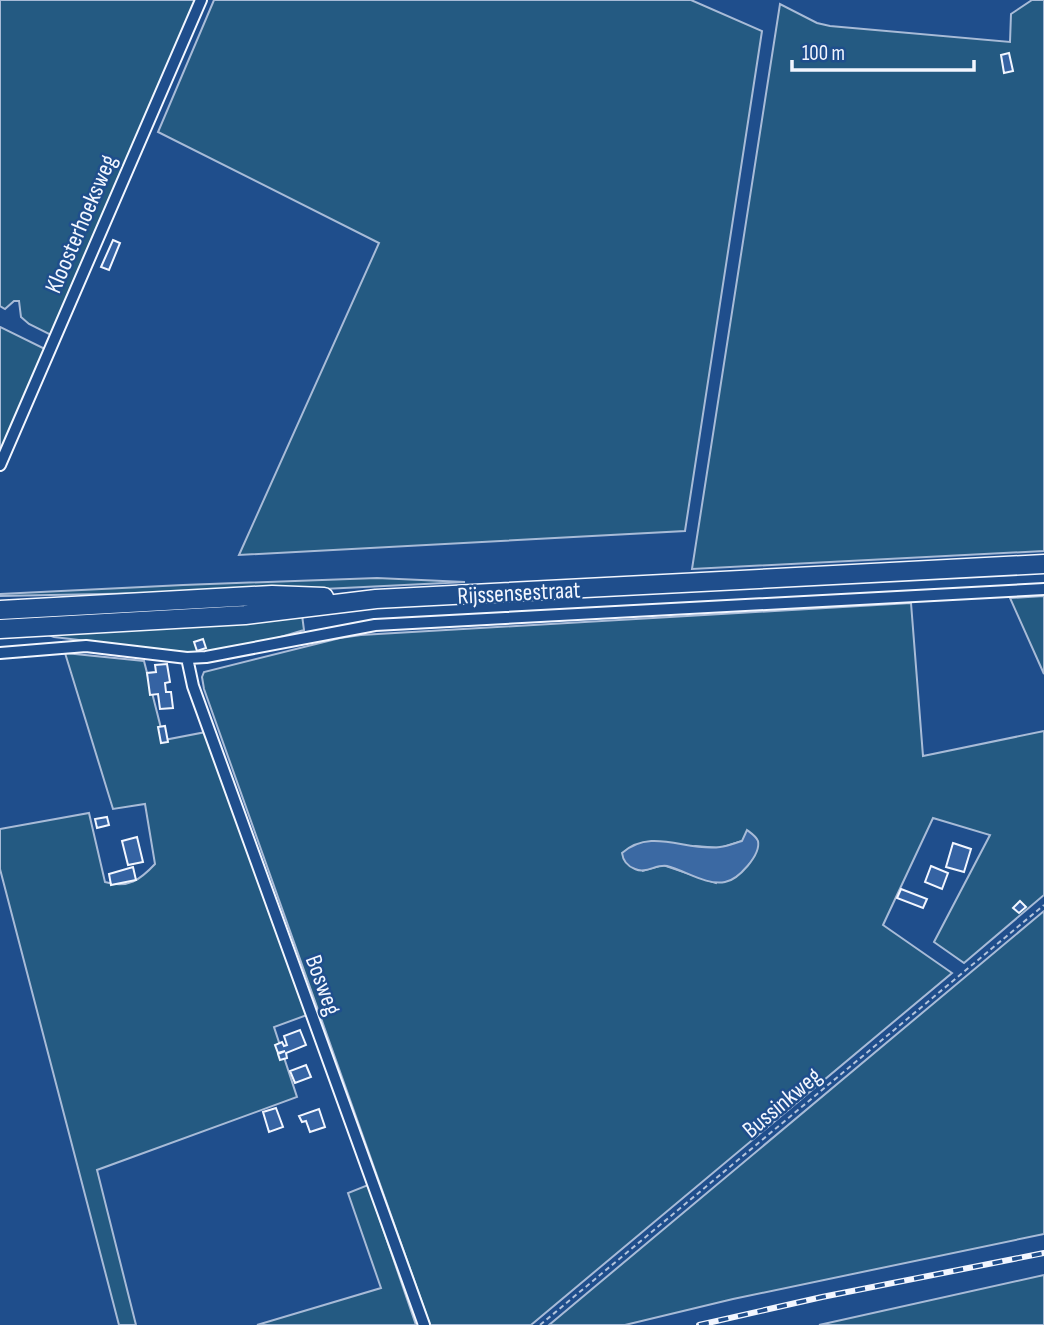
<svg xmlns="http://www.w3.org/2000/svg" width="1044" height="1325" font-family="'Sofia Sans Condensed',sans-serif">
	<rect width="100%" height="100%" fill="#1f4e8c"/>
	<path fill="#245a82" stroke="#a8bbd7" stroke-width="2" fill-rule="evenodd" d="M0 0H196L51 335 29 324 21 317 19 301H14L5 309 0 306Z
		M214 0H691L762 31 685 531 239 555 379 243 158 132Z
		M1032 0H1044V551L692 569 780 4 817 23 830 26 1010 42 1011 14Z
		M0 327 45 349 0 452Z
		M377 578 465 582 303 590 0 596V594L183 585Z
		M1044 596V674L1010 598Z
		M911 603 923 756 1044 731V895L964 963 934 942 990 835 933 818 883 925 952 973 531 1325H430L204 689 202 677 204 672 340 638 361 635ZM742 841 716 883 663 865 642 871 695 846 720 848Z
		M302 615 304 630 264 642 203 655 54 637 40 632Z
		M65 653 144 661 164 740 206 732 307 1015 274 1027 297 1097 97 1170 136 1325H119L0 869V829L89 813 105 882C128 889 140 880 155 864L145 804 113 809Z
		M1044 911V1234L733 1299 625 1325H549Z
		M368 1185 416 1325H257L381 1288 348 1193Z
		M1044 1275V1325H819Z"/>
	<path fill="#3b69a3" stroke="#a8bbd7" stroke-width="2" d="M747 830C751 833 756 836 758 841 761 855 738 880 725 882 707 886 684 870 667 866 656 864 646 874 635 869 627 866 623 861 622 853 652 827 686 852 720 847 728 846 735 843 742 841Z"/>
	<path fill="#3563a3" stroke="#f2f6ff" stroke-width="2" d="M1009 53 1013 71 1004 73 1001 55Z
		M113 240 120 243 109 270 101 267Z
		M203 639 206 648 197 651 194 642Z
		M167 664 170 682 165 683 166 692H171L173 708 160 709 158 694 150 695 147 673 156 672 155 665Z
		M165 726 168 742 161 743 158 727Z
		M107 817 109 825 97 828 95 819Z
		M137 837 143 862 128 865 122 841Z
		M953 843 971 849 964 872 946 867Z
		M931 866 948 873 942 889 925 882Z
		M133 867 136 880 111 885 109 874Z
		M901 889 927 899 923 908 897 898Z
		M1020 901 1026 907 1019 913 1013 908Z
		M300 1030 306 1045 286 1053 287 1058 280 1060 278 1054 285 1051 278 1053 275 1045 282 1042 284 1046 287 1045 284 1036Z
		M306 1065 311 1077 295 1083 290 1071Z
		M276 1108 283 1127 269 1132 263 1112Z
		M319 1109 325 1127 310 1132 306 1121 302 1122 299 1116Z"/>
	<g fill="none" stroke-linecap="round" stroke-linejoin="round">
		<defs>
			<path id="minor" d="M0 465 201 0
				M0 653 86 646 187 658 206 657 375 625 1044 589
				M187 658 193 686 424 1325"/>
			<path id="primary" d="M0 610 272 595 324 597
				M0 629 245 615 376 599 1044 564"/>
		</defs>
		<use href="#minor" stroke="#f2f6ff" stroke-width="14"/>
		<use href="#primary" stroke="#f2f6ff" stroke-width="21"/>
		<path stroke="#b3c4dc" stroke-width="2" stroke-dasharray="5 3.5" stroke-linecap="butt" d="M540 1325 1044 905"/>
		<use href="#minor" stroke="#1f4e8c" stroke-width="10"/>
		<use href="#primary" stroke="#1f4e8c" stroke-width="18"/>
		<defs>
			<path id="rail" d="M699 1325 822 1297 1044 1253"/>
		</defs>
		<use href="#rail" stroke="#f2f6ff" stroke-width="6"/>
		<use href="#rail" stroke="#1f4e8c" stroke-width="3.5" stroke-dasharray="10" stroke-linecap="butt"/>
	</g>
	<g text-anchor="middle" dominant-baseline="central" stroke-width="5" stroke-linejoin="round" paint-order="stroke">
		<g font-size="24" fill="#f2f6ff" stroke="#1f4e8c">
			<text transform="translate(81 224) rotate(-67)">Kloosterhoeksweg</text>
			<text transform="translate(519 593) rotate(-3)">Rijssensestraat</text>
			<text transform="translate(323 985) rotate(70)">Bosweg</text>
			<text transform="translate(782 1103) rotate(-40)">Bussinkweg</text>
		</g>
	</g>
	<path d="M792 60v10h182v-10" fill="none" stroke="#f2f6ff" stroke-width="3.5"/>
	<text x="802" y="60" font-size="21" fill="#f2f6ff" stroke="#1f4e8c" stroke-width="5" paint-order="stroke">100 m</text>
</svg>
